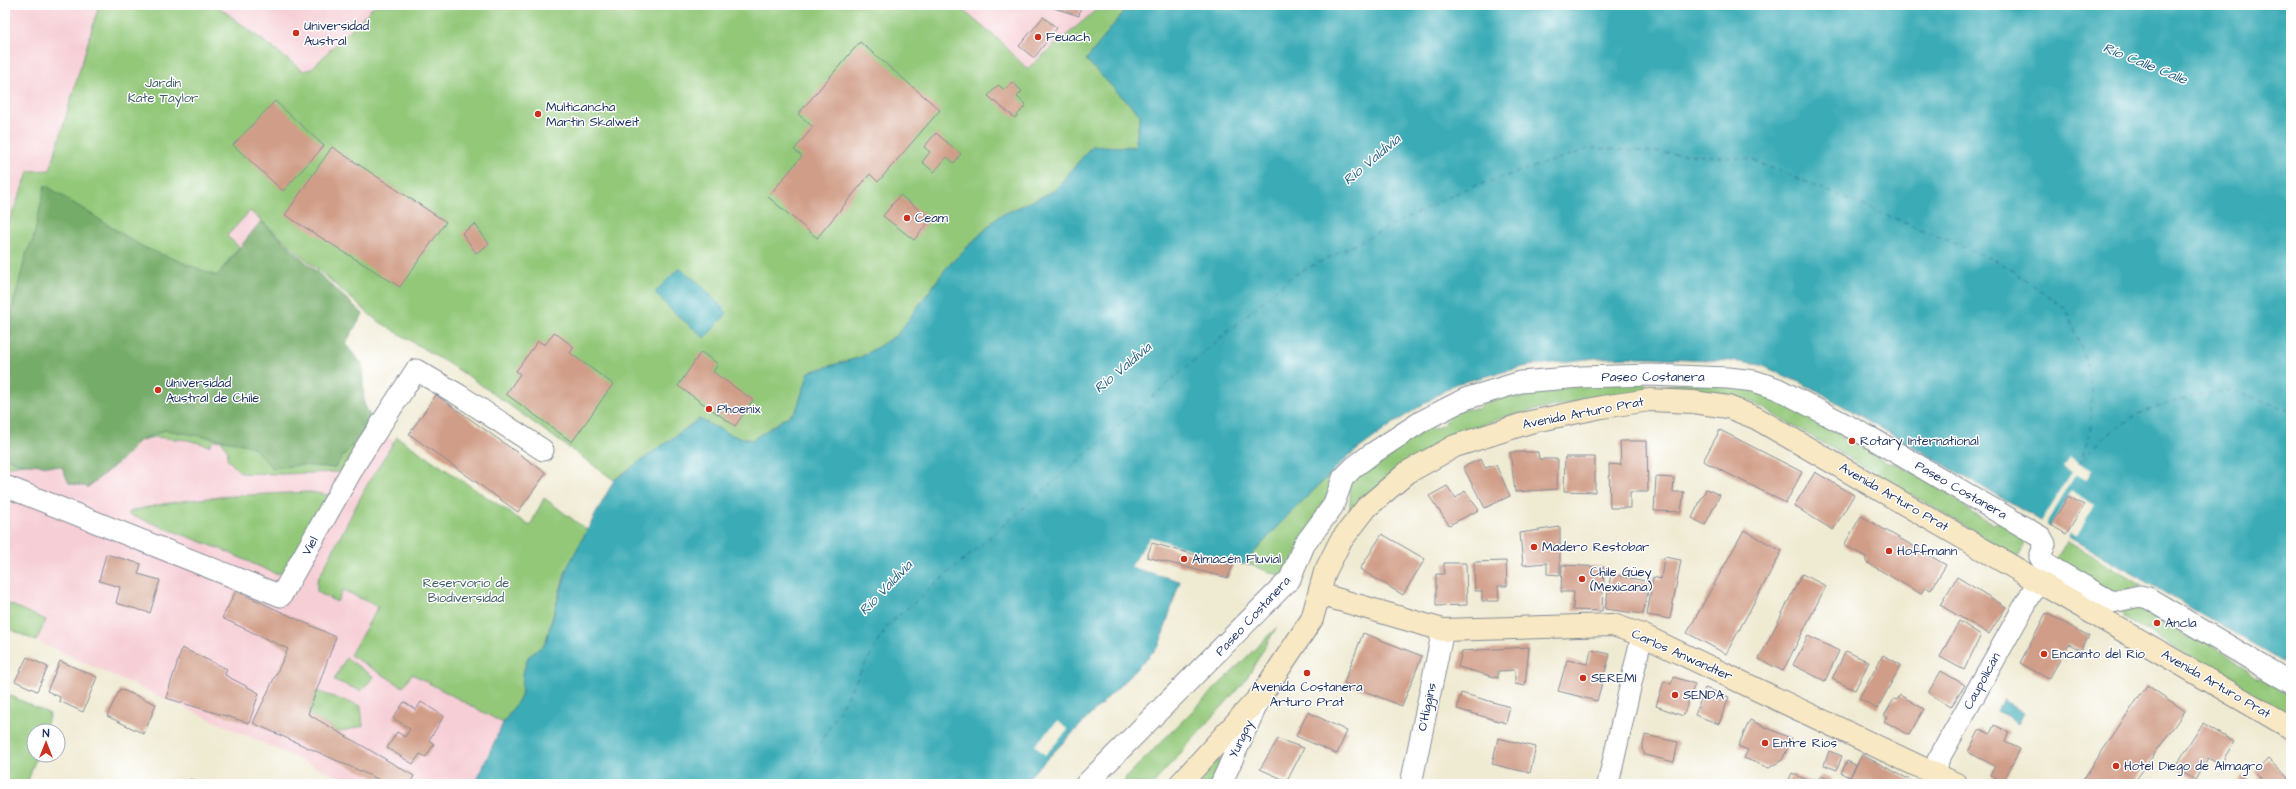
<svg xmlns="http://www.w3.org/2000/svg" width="2296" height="789" font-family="'Architects Daughter',sans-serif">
	<rect width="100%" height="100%" fill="#fff"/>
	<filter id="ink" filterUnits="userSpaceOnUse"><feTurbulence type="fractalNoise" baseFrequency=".025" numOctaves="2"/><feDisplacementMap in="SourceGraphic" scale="8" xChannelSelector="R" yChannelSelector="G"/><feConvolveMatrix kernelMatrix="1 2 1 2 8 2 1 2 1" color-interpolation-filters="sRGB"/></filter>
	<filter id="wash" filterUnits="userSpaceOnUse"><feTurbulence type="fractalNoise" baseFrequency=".012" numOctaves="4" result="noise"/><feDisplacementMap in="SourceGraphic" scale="16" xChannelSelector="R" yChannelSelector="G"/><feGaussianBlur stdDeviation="0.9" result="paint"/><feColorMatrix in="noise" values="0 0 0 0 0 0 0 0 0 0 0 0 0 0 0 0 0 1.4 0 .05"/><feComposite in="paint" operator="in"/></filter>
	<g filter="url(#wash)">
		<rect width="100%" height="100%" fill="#efead2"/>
		<path fill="#f6cfd6" d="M5 5H375L311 69 303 71 205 170 261 221 217 276 360 408 404 453 530 526 544 498 587 530 568 566 521 697 503 723 475 784H354L5 627Z
			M957 5H1129L1027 69 1001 42Z"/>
		<path fill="#93c879" stroke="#577c6c" d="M99 5H216L303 71 311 69 375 5H957L1001 42 1027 69 1097 9 1098 5H1129L1087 60 1140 115 1135 147 1092 146 1054 191 999 216 947 267 897 335 861 357 809 372 796 411 752 440 734 436 699 419 614 480 470 377 375 319 250 211 227 236 239 247 217 276 374 423 340 472 281 474 241 473 227 459 228 451 222 441 215 440 209 446 188 440 154 437 138 441 126 456 88 487 69 483 62 467C43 463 23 462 5 468V231L29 171 50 170Z
			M1641 382 1655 389 1680 383 1750 387 1805 413 1820 426 1855 438 1885 463 1898 464 1952 496 1972 513 1993 524 2002 521 2030 537 2018 557 1754 403 1722 393 1674 391 1584 400 1508 416 1460 432 1403 465 1350 513V479L1423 430 1437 428 1443 425 1451 414 1463 409H1478L1489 399 1502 394 1519 398 1556 385Z
			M397 437 530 526 544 498 587 530 565 573 545 644 528 657 523 674 521 697 503 723 412 674 403 687 350 655 378 607 343 590 337 602 317 592V581L368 483Z
			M1339 473 1284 577 1245 563 1286 517 1331 474Z
			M310 492 329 495 291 570 276 574 223 550 128 514 131 511C190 496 249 495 310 492Z
			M2067 541 2142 586 2110 594 2055 561Z
			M5 602 46 620 36 641 5 627Z
			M2141 602 2168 618 2186 638H2203L2258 678H2271L2291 690V718L2123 617 2121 610Z
			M1276 628 1245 681 1153 784H1124L1126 777Z
			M346 658 374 677 361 691 334 680Z
			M316 691 361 706 363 726 339 732 308 714Z
			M5 693 50 714 44 731H34V755H37L27 784H5Z
			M1215 761H1222L1215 784H1195Z"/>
		<path fill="#76ac69" stroke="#486e64" d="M45 185 143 247 217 276 261 221 363 314 345 344 362 364 364 404 372 419 334 468 300 465 272 468 253 447 235 442 165 430 138 441 126 456 88 487 69 483 62 467 18 463 5 458V337L27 251 33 240Z"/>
		<path fill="#3aabb6" stroke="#2a6d8a" d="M1129 5H2291V666L1812 388 1761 365 1732 361 1643 357 1595 358 1527 366 1455 384 1394 423 1350 455 1286 517 1243 565 1150 538 1131 567 1180 581 1159 646 1022 784H475L503 723 521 697 523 674 528 657 545 644 568 566 614 480 699 419 734 436 752 440 796 411 809 372 861 357 897 335 947 267 999 216 1054 191 1092 146 1135 147 1140 115 1086 60Z
			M679 268 698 282 727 313 705 338 671 310 655 292Z
			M2003 700 2024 713 2018 724 2008 716 1997 711Z"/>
		<path fill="#efead2" d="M2069 457 2092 470 2086 480 2076 474 2045 525 2041 522 2072 472 2063 466Z
			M2071 491 2095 505 2076 537 2070 533 2067 537 2049 527Z
			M1150 537 1243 565V567L1151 540 1134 566 1181 579 1182 581 1131 567Z
			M1058 721 1068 730 1045 755 1035 745Z"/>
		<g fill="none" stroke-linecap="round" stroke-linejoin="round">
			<path stroke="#276181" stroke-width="1" stroke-dasharray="5 4" stroke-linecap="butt" d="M797 784 887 626 1292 276 1463 190 1592 148 1750 159 2000 262 2065 308 2086 360 2092 395 2090 433 2080 463 2102 439 2136 415 2172 401 2231 390 2291 411"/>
		</g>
		<g id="blocks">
			<path fill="#d09e88" d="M1045 5H1081L1079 16Z
				M1043 17 1057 28 1034 58 1019 46Z
				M860 42 940 110 878 182 870 174 817 238 768 197 802 156 794 150 813 127 798 114Z
				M1012 82 1022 91 1017 97 1026 105 1015 118 988 96 998 85 1005 90Z
				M275 101 324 146 283 191 233 145Z
				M936 133 961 154 954 163 947 157 934 172 922 162 930 152 924 147Z
				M332 147 446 222 400 287 285 215Z
				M900 195 931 219 914 240 883 216Z
				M475 224 489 244 476 253 462 233Z
				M554 332 574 347 570 353 613 384 572 442 506 394 520 374 516 371 538 341 545 345Z
				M701 352 718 364 713 372 753 400 735 426 678 386Z
				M436 395 546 473 518 512 409 434Z
				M1720 430 1802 472 1786 503 1703 461Z
				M1620 441H1647L1648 492H1630V508H1610L1609 464 1621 465Z
				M1510 452H1538L1539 459H1558L1557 489 1515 492Z
				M1565 457H1595V492L1564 491Z
				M1481 459 1485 468 1496 465 1510 496 1485 508 1463 467Z
				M1815 472 1854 495 1833 530 1794 506Z
				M1656 477 1674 478 1673 492H1684L1681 512 1654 511Z
				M1447 486 1456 498 1465 491 1479 510 1449 525 1429 496Z
				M1706 489 1720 495 1705 525 1692 518Z
				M2068 496 2084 505 2066 534 2051 525Z
				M1861 516 1946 565 1931 590 1925 587 1921 594 1866 562V557L1844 545Z
				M1560 527V575L1547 574V563L1523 565 1520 533Z
				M1744 530 1782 551 1726 654 1687 633Z
				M1382 534 1425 559 1403 595 1360 569Z
				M1152 543 1221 562 1233 565 1228 578 1147 557Z
				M106 554 141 564 138 574 160 580 150 613 116 603 120 587 99 581Z
				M1664 557 1681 560 1670 619 1647 615 1653 577 1661 579Z
				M1506 561 1507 586H1498L1499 601H1482V591H1475L1474 562Z
				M1444 563H1466L1467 605 1436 606V574H1444Z
				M1562 565 1604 567 1602 611 1573 610 1574 592H1561Z
				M1611 574 1650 582 1643 614 1605 609Z
				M1802 574 1826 586 1783 671 1759 659Z
				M1957 577 2006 607 1989 634 1940 605Z
				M236 591 336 637 308 714 414 776 410 784H389L253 723 288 649 222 618Z
				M2046 613 2089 636 2081 650 2069 644 2049 679 2020 663Z
				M1959 621 1981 635 1964 670 1940 657Z
				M1363 633 1422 656 1402 706 1344 683Z
				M1808 636 1839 651 1825 681 1793 665Z
				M1529 647 1525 686 1515 684V670L1498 671V678L1458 667 1462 651Z
				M182 648 227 669 225 675 259 693 249 723 166 698Z
				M1591 650 1610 654 1597 701 1558 691 1567 660 1588 664Z
				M1846 651 1869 662 1855 690 1832 679Z
				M1883 655 1901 665 1877 709 1859 698Z
				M27 657 48 667 37 691 15 681Z
				M60 661 97 677 83 712 59 701 60 697 47 691Z
				M1941 671 1965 685 1951 707 1928 693Z
				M1674 677 1695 684 1683 716 1656 706 1664 681 1671 684Z
				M2147 685 2185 711 2133 784H2080Z
				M1705 688 1729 697 1719 724 1695 715Z
				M120 689 156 704 144 734 107 716Z
				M1461 693 1510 707 1506 723 1457 709Z
				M1900 695 1924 709 1909 735 1884 721 1887 717 1884 716 1894 699 1897 700Z
				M404 702 416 710 421 702 444 716 429 740 434 744 426 757 420 754 413 764 387 748 397 732 405 737 410 729 393 718Z
				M1308 712 1347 731 1337 754 1296 736Z
				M1750 720 1792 739 1782 760 1769 768 1744 758 1748 750 1738 746Z
				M2203 723 2234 742 2220 765 2208 758 2195 780 2175 767Z
				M1994 725 2009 732 2005 742 2020 749 2003 782 1990 775 1995 766 1968 752 1980 729 1990 734Z
				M1645 735 1678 742 1674 762 1645 755 1642 749Z
				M1498 738 1536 747 1530 773 1492 764Z
				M1278 739 1304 748 1287 781 1260 769Z
				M1829 751 1842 756 1837 770 1824 765Z
				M1862 755 1889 769 1918 784H1854L1848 781Z
				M2268 759 2288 778 2282 784H2256L2261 778 2255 772Z
				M1847 761 1856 765 1850 777 1841 773Z
				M1792 773 1815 784H1787Z
				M1821 775 1831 779 1829 784H1816Z
				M2242 776 2250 784H2235Z
				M190 779 204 784H188Z"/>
		</g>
	</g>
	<g filter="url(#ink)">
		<use href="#blocks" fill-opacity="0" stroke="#858c98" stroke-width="1"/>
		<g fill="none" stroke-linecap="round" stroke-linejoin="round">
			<defs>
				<path id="street" d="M5 486 281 596 357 461 416 370 459 395 543 450
					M1086 784 1290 579 1304 545 1333 506 1343 478 1354 467 1370 455 1422 421 1465 399 1521 382 1581 377 1650 375 1728 378 1754 381 1778 389 1873 439 2041 537 2045 544 2040 557 2044 563 2112 602 2140 596 2148 598 2291 683
					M1221 784 1258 702
					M1411 784 1443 630
					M1608 784 1642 635
					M1935 784 1938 760 2039 580"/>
				<path id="secondary" d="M1319 594 1443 630 1613 625 1642 635 1956 784
					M1180 784 1262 694 1312 619 1325 572 1340 542 1367 507 1408 472 1455 446 1530 422 1602 407 1650 400 1693 402 1728 407 1756 418 2291 728"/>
			</defs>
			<use href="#street" stroke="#858c98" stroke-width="23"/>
			<use href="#secondary" stroke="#858c98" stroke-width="24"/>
			<use href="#street" stroke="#fff" stroke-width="21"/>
			<use href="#secondary" stroke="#f8e8c3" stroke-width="22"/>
		</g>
	</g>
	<g fill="#c8321e" stroke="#fff" stroke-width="1.5">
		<circle cx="296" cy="33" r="4"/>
		<circle cx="1038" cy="37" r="4"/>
		<circle cx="538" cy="114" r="4"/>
		<circle cx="907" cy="218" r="4"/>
		<circle cx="158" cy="390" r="4"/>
		<circle cx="709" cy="409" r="4"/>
		<circle cx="1852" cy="441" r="4"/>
		<circle cx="1534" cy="547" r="4"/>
		<circle cx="1889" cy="551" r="4"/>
		<circle cx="1184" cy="559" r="4"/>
		<circle cx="1582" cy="579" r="4"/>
		<circle cx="2157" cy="623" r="4"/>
		<circle cx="2044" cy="654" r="4"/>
		<circle cx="1307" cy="673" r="4"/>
		<circle cx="1583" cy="678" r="4"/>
		<circle cx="1675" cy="695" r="4"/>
		<circle cx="1765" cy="743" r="4"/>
		<circle cx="2116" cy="766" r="4"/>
	</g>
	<g text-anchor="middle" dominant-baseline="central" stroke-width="3" stroke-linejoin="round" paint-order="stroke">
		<g font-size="13" fill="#1b2f5e" stroke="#fff" text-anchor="start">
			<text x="304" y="26">Universidad<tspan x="304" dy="15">Austral</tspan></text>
			<text x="1046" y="37">Feuach</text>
			<text x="546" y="107">Multicancha<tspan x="546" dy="15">Martin Skalweit</tspan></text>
			<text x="915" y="218">Ceam</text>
			<text x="166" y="383">Universidad<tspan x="166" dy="15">Austral de Chile</tspan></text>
			<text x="717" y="409">Phoenix</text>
			<text x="1860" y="441">Rotary International</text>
			<text x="1542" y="547">Madero Restobar</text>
			<text x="1897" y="551">Hoffmann</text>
			<text x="1192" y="559">Almacén Fluvial</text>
			<text x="1590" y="572">Chile Güey<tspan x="1590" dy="15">(Mexicana)</tspan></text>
			<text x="2165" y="623">Ancla</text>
			<text x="2052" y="654">Encanto del Río</text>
			<text x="1591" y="678">SEREMI</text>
			<text x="1307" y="687" text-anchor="middle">Avenida Costanera<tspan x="1307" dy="15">Arturo Prat</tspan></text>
			<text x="1683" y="695">SENDA</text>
			<text x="1773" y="743">Entre Ríos</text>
			<text x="2124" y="766">Hotel Diego de Almagro</text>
		</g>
		<g font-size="13" fill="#3f5d66" stroke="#fff">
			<text x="163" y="83">Jardín<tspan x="163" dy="15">Kate Taylor</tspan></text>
			<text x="466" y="583">Reservorio de<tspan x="466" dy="15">Biodiversidad</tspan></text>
		</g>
		<g font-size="13" fill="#1b2f5e" stroke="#fff">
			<text x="1653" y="377">Paseo Costanera</text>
			<text transform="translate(1583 413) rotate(-11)">Avenida Arturo Prat</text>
			<text transform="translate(1961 490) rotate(30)">Paseo Costanera</text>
			<text transform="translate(1894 497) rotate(30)">Avenida Arturo Prat</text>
			<text transform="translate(310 546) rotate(-61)">Viel</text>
			<text transform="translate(1253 616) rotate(-47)">Paseo Costanera</text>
			<text transform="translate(1682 655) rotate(24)">Carlos Anwandter</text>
			<text transform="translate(1982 681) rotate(-61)">Caupolicán</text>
			<text transform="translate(2216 684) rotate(30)">Avenida Arturo Prat</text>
			<text transform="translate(1427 707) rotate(-78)">O'Higgins</text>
			<text transform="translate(1241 739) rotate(-65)">Yungay</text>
		</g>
		<g font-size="14" font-style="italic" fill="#276181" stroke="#fff">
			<text transform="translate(2145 64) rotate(22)">Río Calle Calle</text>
			<text transform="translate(1372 160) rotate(-40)">Río Valdivia</text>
			<text transform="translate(1123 368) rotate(-40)">Río Valdivia</text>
			<text transform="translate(886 588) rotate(-46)">Río Valdivia</text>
		</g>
	</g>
	<rect width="2296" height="789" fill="none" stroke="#fff" stroke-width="20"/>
	<g transform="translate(46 743)"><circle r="19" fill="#ffffff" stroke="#a4acbf"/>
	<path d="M0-3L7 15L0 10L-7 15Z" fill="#c8321e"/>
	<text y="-6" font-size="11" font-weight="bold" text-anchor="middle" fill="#1b2f5e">N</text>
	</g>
</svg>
